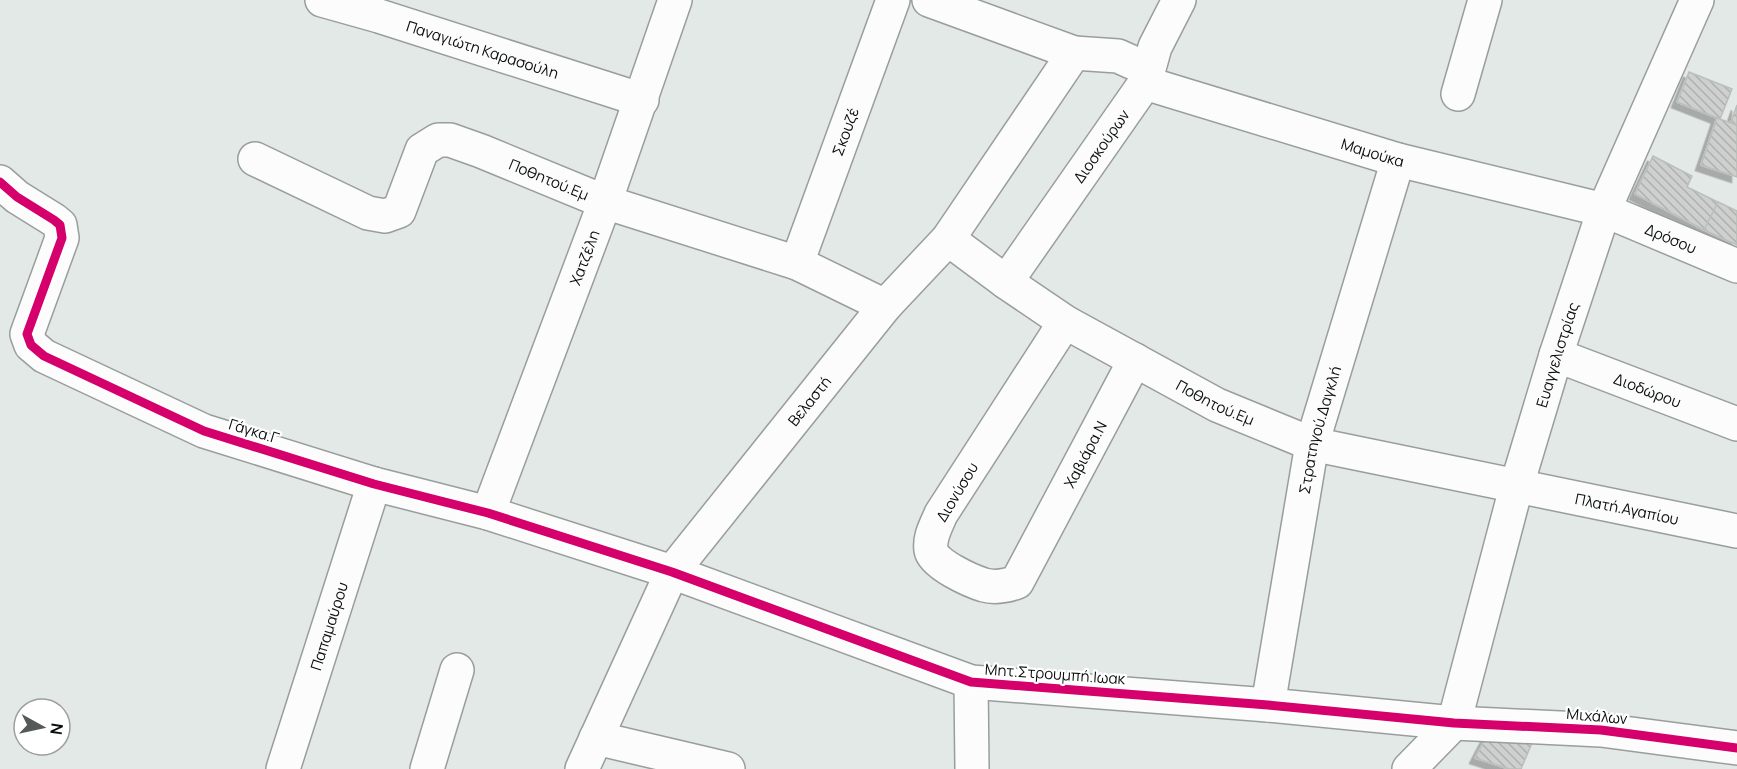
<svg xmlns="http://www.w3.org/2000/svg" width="1737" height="769" font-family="Manrope,sans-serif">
	<defs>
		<pattern id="building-back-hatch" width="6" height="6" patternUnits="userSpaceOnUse" patternTransform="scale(1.5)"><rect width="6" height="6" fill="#cdd0ce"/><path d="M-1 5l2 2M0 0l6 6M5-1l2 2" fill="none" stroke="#afb1b0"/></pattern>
		<filter id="shadow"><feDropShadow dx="-5.5" dy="5.5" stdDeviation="0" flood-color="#0004"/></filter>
	</defs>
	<rect width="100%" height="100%" fill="#e3e9e7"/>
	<path fill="url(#building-back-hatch)" stroke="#babfbc" stroke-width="1.5" filter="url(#shadow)" d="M1689 72 1732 89 1720 119 1677 102Z
		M1737 105V125L1731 122Z
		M1717 118 1737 125V177L1701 165Z
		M1653 156 1692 176 1687 187 1718 202 1704 230 1635 194Z
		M1718 202 1737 211V245L1704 230Z
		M1488 733 1532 743 1521 769H1509L1475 758Z"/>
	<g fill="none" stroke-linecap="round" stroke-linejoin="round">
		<defs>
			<g id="minor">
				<path id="s1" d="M322 0 379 16 642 100"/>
				<path d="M929 0 1074 53 1118 56 1147 69"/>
				<path id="s2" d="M1145 83 1398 160 1604 210 1737 266"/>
				<path d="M1458 94 1485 0"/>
				<path id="s3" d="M255 159 368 213 385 216 399 211 422 150 438 140H450L481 151 605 202 797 263 885 306"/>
				<path d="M0 182 17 197 54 220 60 225 62 238 27 334 31 345 44 356 204 431 374 484 488 513 672 572 971 682 1268 705 1454 723 1601 730 1737 748"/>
				<path id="s4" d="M948 239 1006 282 1065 322 1217 405 1312 444 1737 531"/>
				<path id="s5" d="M797 263 893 0"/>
				<path id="s6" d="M1006 282 1145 83 1155 47 1179 0"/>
				<path id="s7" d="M1065 322 941 514C936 526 929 537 931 550 933 564 971 581 984 585 995 588 1006 586 1017 582L1135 360"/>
				<path id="s8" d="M1556 355 1737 424"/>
				<path id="s9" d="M488 513 605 202 675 0"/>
				<path d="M971 682 972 769"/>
				<path id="s10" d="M1268 705 1312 444 1398 160"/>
				<path d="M596 738 728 769"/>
				<path id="s11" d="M283 769 374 484"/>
				<path d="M427 769 457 670"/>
				<path id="s12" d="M582 769 672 572 885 306 948 239 1074 53"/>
				<path id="s13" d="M1409 769 1454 723 1516 488 1556 355 1604 210 1697 0"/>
			</g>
		</defs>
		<use href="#minor" stroke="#999e9c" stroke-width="36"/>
		<use href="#minor" stroke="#fbfcfb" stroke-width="33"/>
		<defs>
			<path id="cycleway" d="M0 182 17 197 54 220 60 225 62 238 27 334 31 345 44 356 204 431 374 484 488 513 672 572 971 682 1268 705 1454 723 1601 730 1737 748"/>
		</defs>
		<use href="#cycleway" stroke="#fff" stroke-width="13"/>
		<use href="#cycleway" stroke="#d6006c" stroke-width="9"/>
	</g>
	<g text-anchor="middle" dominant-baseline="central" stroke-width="4.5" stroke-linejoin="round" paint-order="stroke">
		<g font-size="15" fill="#090d0c" stroke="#fff">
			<text stroke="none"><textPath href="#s1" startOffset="168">Παναγιώτη Καρασούλη</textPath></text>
			<text stroke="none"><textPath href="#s5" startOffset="140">Σκουζέ</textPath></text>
			<text stroke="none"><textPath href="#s6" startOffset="166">Διοσκούρων</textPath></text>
			<text stroke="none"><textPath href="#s2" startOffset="238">Μαμούκα</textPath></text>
			<text stroke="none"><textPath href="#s3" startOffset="360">Ποθητού.Εμ</textPath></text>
			<text stroke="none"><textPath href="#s2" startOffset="549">Δρόσου</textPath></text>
			<text stroke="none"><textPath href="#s9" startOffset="273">Χατζέλη</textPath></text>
			<text stroke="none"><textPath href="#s13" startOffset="447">Ευαγγελιστρίας</textPath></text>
			<text stroke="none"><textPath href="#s8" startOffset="98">Διοδώρου</textPath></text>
			<text stroke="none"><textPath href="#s12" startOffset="436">Βελαστή</textPath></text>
			<text stroke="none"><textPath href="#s4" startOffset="314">Ποθητού.Εμ</textPath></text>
			<text stroke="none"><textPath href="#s10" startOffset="280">Στρατηγού.Δαγκλή</textPath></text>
			<text transform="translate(254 431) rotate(17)">Γάγκα.Γ</text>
			<text stroke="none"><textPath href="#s7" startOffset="510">Χαβιάρα.Ν</textPath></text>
			<text transform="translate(957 492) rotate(-59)">Διονύσου</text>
			<text stroke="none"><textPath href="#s4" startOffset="741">Πλατή.Αγαπίου</textPath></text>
			<text stroke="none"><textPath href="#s11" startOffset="150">Παπαμαύρου</textPath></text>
			<text transform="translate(1055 674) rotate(4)">Μητ.Στρουμπή.Ιωακ</text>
			<text transform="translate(1597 716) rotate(5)">Μιχάλων</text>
		</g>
	</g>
	<g transform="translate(42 727) rotate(98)"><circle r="28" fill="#ffffff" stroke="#9d9e9e" stroke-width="1.5"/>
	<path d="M0-4.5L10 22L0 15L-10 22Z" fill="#555a59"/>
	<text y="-9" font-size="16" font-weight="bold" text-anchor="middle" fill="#090d0c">N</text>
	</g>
</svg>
